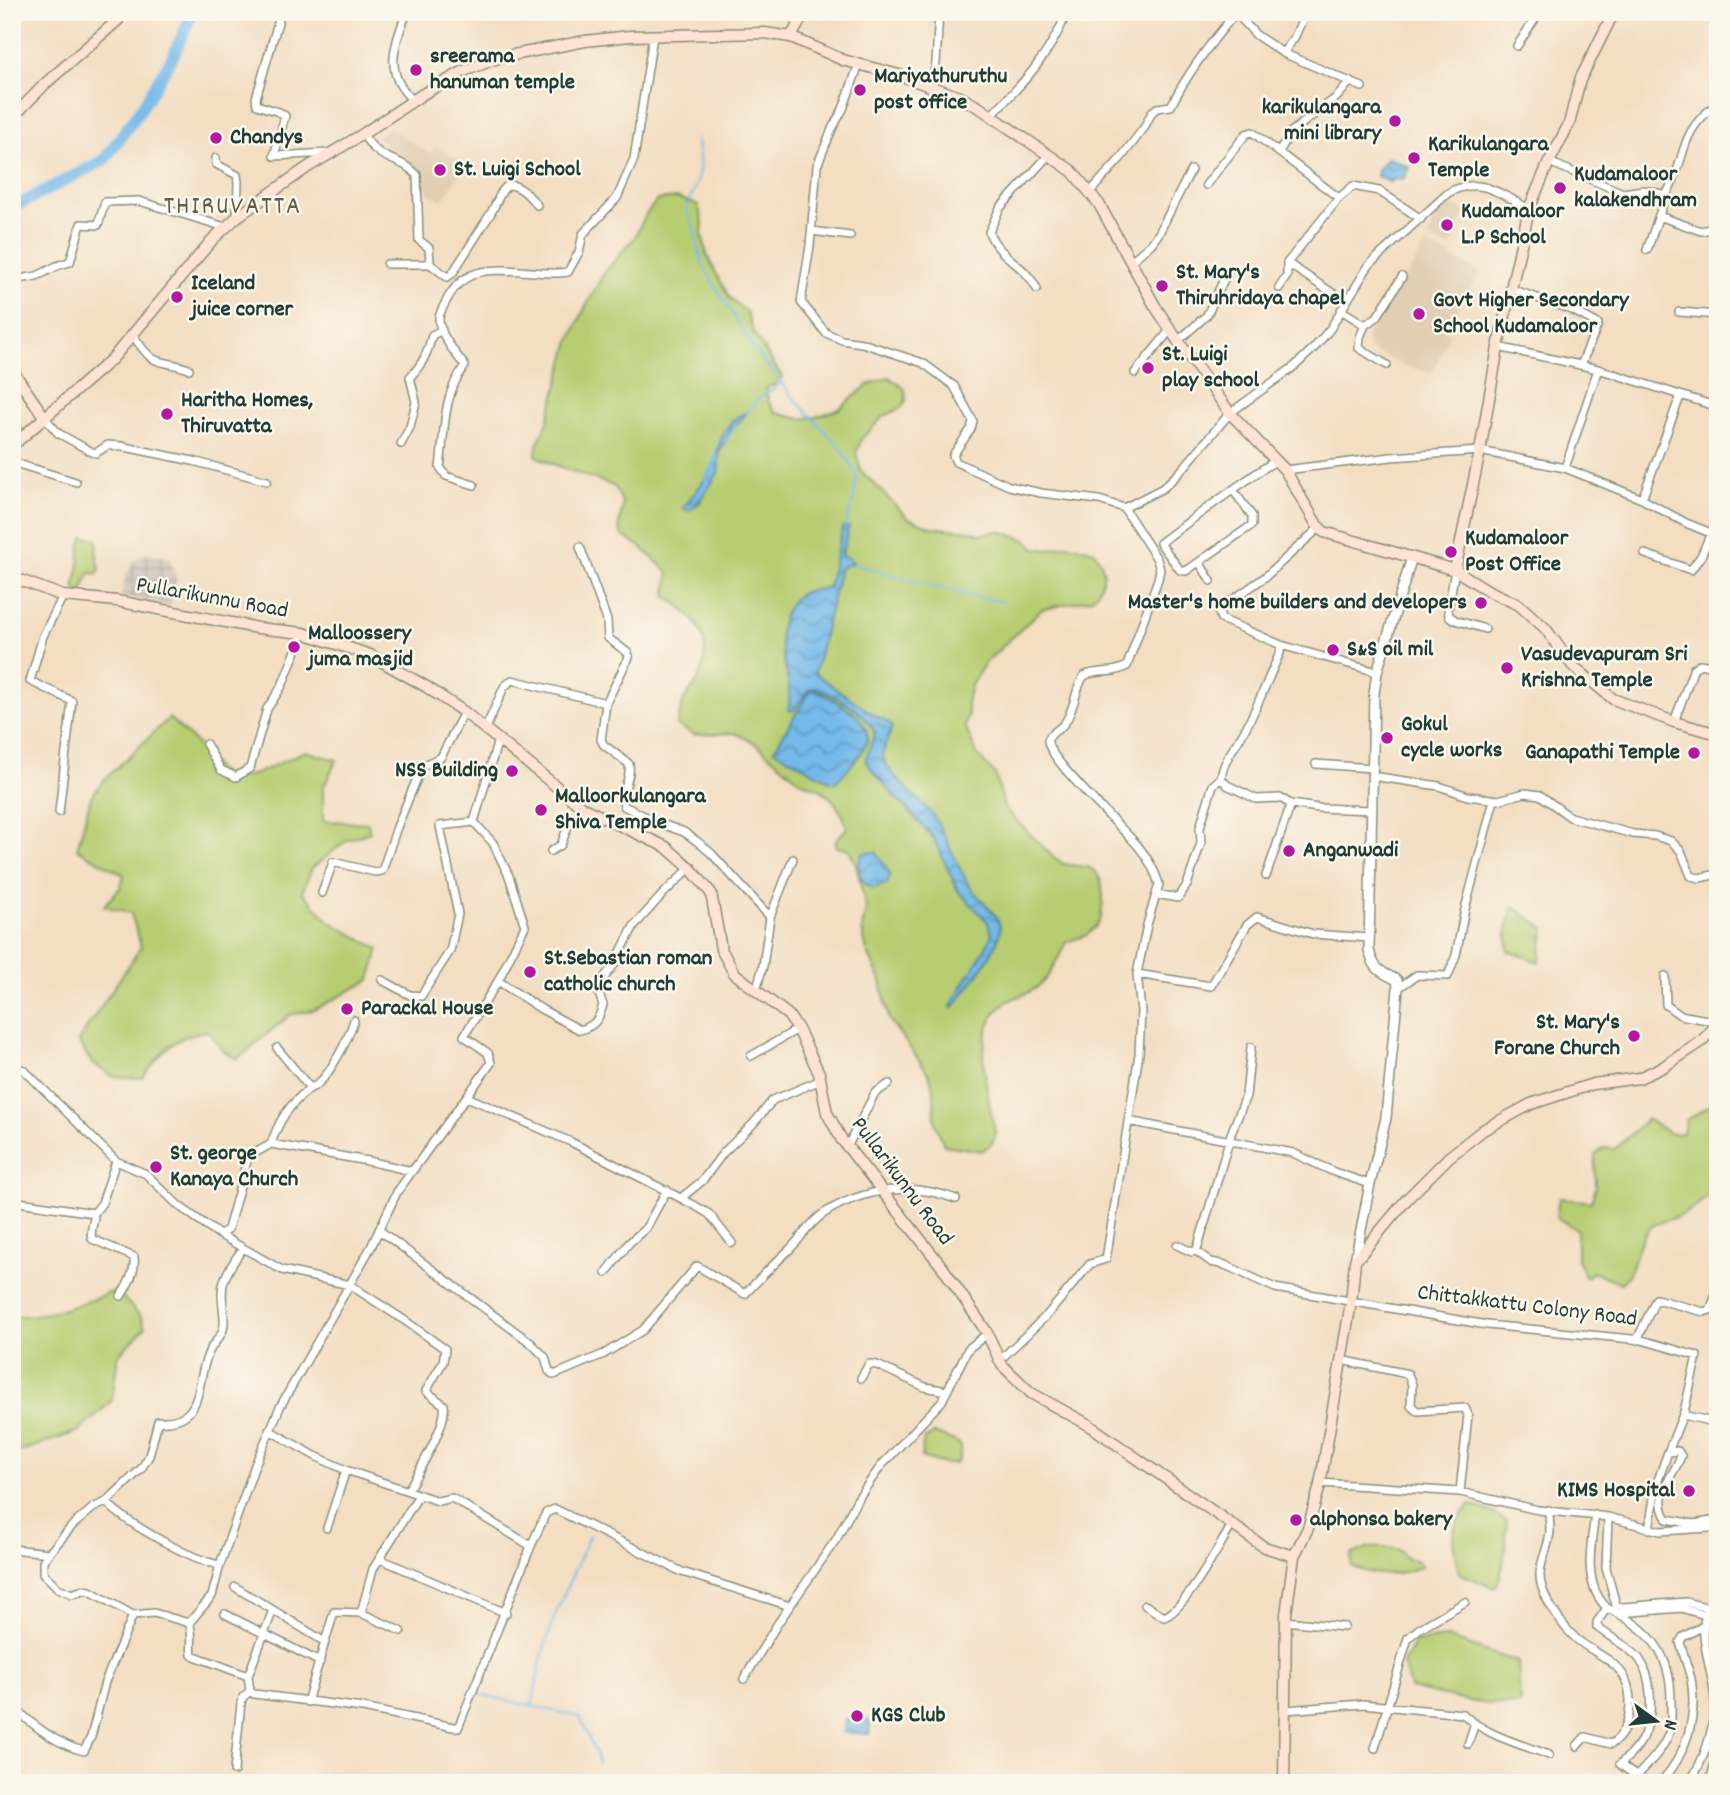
<svg xmlns="http://www.w3.org/2000/svg" width="1730" height="1795" font-family="Dekko,sans-serif">
	<defs>
		<pattern id="industrial-grid" width="8" height="8" patternUnits="userSpaceOnUse" patternTransform="scale(1.75)"><rect width="8" height="8" fill="#ccc2b9"/><path d="M0 4h8M4 0v8" fill="none" stroke="#a59f97"/></pattern>
		<pattern id="park-tufts" width="24" height="20" patternUnits="userSpaceOnUse" patternTransform="scale(1.75)"><rect width="24" height="20" fill="#b7cd72"/><path d="M3 7l-1-3M5 7V3M7 7l1-3M15 17l-1-3M17 17v-4M19 17l1-3" fill="none" stroke="#94a85e"/></pattern>
		<pattern id="water-waves" width="16" height="10" patternUnits="userSpaceOnUse" patternTransform="scale(1.75)"><rect width="16" height="10" fill="#73b9ea"/><path d="M0 5q4-4 8 0t8 0" fill="none" stroke="#5e98be"/></pattern>
	</defs>
	<rect width="100%" height="100%" fill="#fbf7ec"/>
	<filter id="ink" filterUnits="userSpaceOnUse"><feTurbulence type="fractalNoise" baseFrequency=".0143" numOctaves="2"/><feDisplacementMap in="SourceGraphic" scale="14" xChannelSelector="R" yChannelSelector="G"/><feConvolveMatrix kernelMatrix="1 2 1 2 8 2 1 2 1" color-interpolation-filters="sRGB"/></filter>
	<filter id="wash" filterUnits="userSpaceOnUse"><feTurbulence type="fractalNoise" baseFrequency=".00686" numOctaves="4" result="noise"/><feDisplacementMap in="SourceGraphic" scale="28" xChannelSelector="R" yChannelSelector="G"/><feGaussianBlur stdDeviation="1.57" result="paint"/><feColorMatrix in="noise" values="0 0 0 0 0 0 0 0 0 0 0 0 0 0 0 0 0 1.4 0 .05"/><feComposite in="paint" operator="in"/></filter>
	<g filter="url(#wash)">
		<rect width="100%" height="100%" fill="#f3dec2"/>
		<path fill="#e1ceb3" d="M388 127 429 153 436 147 467 164 442 200 428 193 425 177 377 137Z
			M1443 202 1465 211 1450 248 1428 238Z
			M1426 244 1480 272 1452 320 1442 328 1450 334 1432 373 1406 367 1369 349 1367 335 1387 308Z"/>
		<path fill="url(#industrial-grid)" d="M143 554 170 557 176 580 170 606 121 596 124 581 133 562Z"/>
		<path fill="#b7cd72" stroke="#6b8553" stroke-width="2" d="M678 198 698 205 703 223 702 234 707 255 718 277 730 298 747 313 754 334 782 377 776 384 766 388 768 401 775 412 800 419 816 417 839 409 868 385 889 377 905 389 906 400 902 407 883 417 862 438 856 453 861 471 908 518 931 527 970 531 981 534 999 531 1027 540 1035 548 1047 550 1067 545 1081 547 1094 551 1101 562 1104 574 1099 589 1092 598 1041 610 985 663 971 685 967 703 968 716 965 726 977 755 995 774 1005 809 1052 856 1064 864 1090 868 1096 872 1101 881 1103 897 1101 918 1095 927 1087 935 1066 942C1059 957 1051 976 1037 987 1028 995 1014 996 1004 1004 970 1032 988 1096 995 1132L993 1142 982 1151 944 1145 935 1123 934 1090 929 1074 889 1019 881 981 867 951 862 929 866 908 856 865 849 849 837 847 835 841 847 828 843 816 834 801 820 789 800 781 755 743 735 733 695 735 677 725C679 717 681 706 685 699 689 692 695 687 698 680 715 641 699 618 666 596L669 573 641 547 622 535 619 526 623 504 615 487C589 476 561 469 536 456L537 445 547 424 570 341 582 314 604 273 635 237 645 216 657 200Z
			M83 537 96 539 98 545 96 551 100 570 96 574 90 572 82 592 77 591 74 586C82 570 77 553 83 537Z
			M169 718 196 743 219 772 235 779 256 774 305 751 337 760 323 788V821L368 823 370 832 347 840 312 868 302 892 330 922 379 949 370 980 314 1010 290 1015 237 1059 222 1050 208 1031C173 1035 162 1052 142 1078L114 1077 92 1063 78 1041 141 947 131 913 104 906 120 888 124 875 77 849 91 797 105 779Z
			M1718 1101V1184C1710 1196 1693 1210 1679 1216 1669 1220 1657 1221 1649 1229 1634 1244 1637 1270 1621 1283L1593 1272 1586 1278 1577 1260V1230L1556 1217 1559 1198 1591 1202 1596 1187 1595 1155 1604 1148 1615 1149 1647 1119 1671 1134 1683 1133 1686 1120Z
			M116 1290 142 1318 145 1328 118 1355 112 1400 97 1415 77 1432 12 1454V1316C49 1317 83 1304 116 1290Z
			M934 1433 957 1442 961 1446 960 1458 955 1464H944L921 1457 924 1439Z
			M1470 1505 1489 1511 1507 1521C1506 1537 1505 1577 1494 1588L1459 1573C1453 1543 1446 1529 1470 1505Z
			M1369 1547 1397 1549 1406 1558 1418 1561 1421 1566C1400 1576 1372 1577 1351 1566V1555Z
			M1447 1638 1518 1662 1520 1704C1483 1707 1447 1697 1410 1688L1403 1663 1415 1642Z"/>
		<path fill="url(#park-tufts)" stroke="#6b8553" stroke-width="2" d="M1513 907 1545 928 1539 962 1508 951 1507 930Z"/>
		<path fill="url(#water-waves)" stroke="#497b8f" stroke-width="2" d="M1388 158 1409 167 1403 180 1395 179 1390 182 1377 176V170Z
			M748 412 730 431 720 452 718 473 699 503 688 511 683 508C691 498 700 487 707 476 719 455 720 418 748 412Z
			M843 527H849L841 556 849 558 853 562 840 568 815 673C834 688 855 701 874 715 881 720 887 719 892 727 890 737 882 746 883 757 886 773 920 799 931 813 948 836 955 865 972 889 980 901 1003 916 1000 932 996 954 966 990 952 1009L951 1006C963 981 982 959 992 934L987 921 958 891 933 837 894 796 865 761 875 733C863 710 839 698 816 688L810 689 793 711 788 710C796 674 768 643 787 609 791 601 798 594 807 591 814 589 821 590 828 587Z
			M814 690C827 695 841 704 852 712 886 738 856 758 836 782L830 781 774 750 808 694Z
			M869 852H876L890 874 887 884 873 888C858 883 857 868 861 854Z
			M845 1719 870 1721 869 1734 844 1732Z"/>
		<g fill="none" stroke-linecap="round" stroke-linejoin="round">
			<path stroke="#73b9ea" stroke-width="2" d="M696 138C702 165 701 182 686 206L695 232 703 266 754 349 792 396 839 446 857 474 854 498 845 528
				M746 414 759 398 781 384
				M725 442 737 423
				M706 479 716 455
				M852 564 963 594 1003 602
				M479 1694 580 1717 596 1754 598 1763
				M532 1707 541 1659 553 1620 589 1536"/>
			<path stroke="#73b9ea" stroke-width="12" d="M12 208 104 160 141 109 173 56 193 12"/>
		</g>
	</g>
	<g filter="url(#ink)">
		<g fill="none" stroke-linecap="round" stroke-linejoin="round">
			<defs>
				<path id="minor" d="M281 12 256 98 257 105 279 112 285 116 274 156 329 153
					M407 12C394 44 383 75 413 100
					M1517 46 1537 16 1544 12
					M1283 53 1362 87
					M859 64 843 109 832 129 817 166 810 246 801 302 826 333 842 340 862 343 923 363 954 386 973 421 971 429 953 455 956 462 1009 486 1041 493 1099 500 1124 508 1157 559 1160 570 1158 579 1127 666C1113 675 1098 669 1084 676 1075 689 1075 707 1066 721 1062 729 1050 732 1048 740 1045 757 1124 829 1138 846 1147 857 1155 871 1159 884L1147 925 1137 974 1141 1011 1139 1054 1106 1259 1090 1264 1048 1314 1000 1360
					M931 86 936 63 939 12
					M990 116C1022 85 1051 54 1067 12
					M363 134C381 165 397 154 417 175L419 240 429 248 430 264 447 277 452 274 491 213 502 191 508 185C521 185 529 196 537 205
					M1279 152 1291 132 1337 97 1350 82
					M216 158V164L237 175 238 182 237 217
					M1549 162 1623 193 1643 190 1666 195C1689 157 1675 135 1718 103
					M1206 185 1246 134 1252 132 1339 198
					M1090 192 1120 159 1144 128 1152 112 1157 108 1171 106C1188 72 1211 42 1236 13L1256 35 1283 53 1294 38 1306 12
					M1659 216 1701 231 1718 227
					M812 231 850 236
					M1647 250 1666 195
					M1130 262 1151 244 1159 233 1191 170
					M1287 263 1339 198 1353 186 1379 191 1421 219
					M387 264H430
					M12 283C20 276 30 279 39 275 53 269 54 265 70 262L81 224 98 225 105 202 139 201 225 227
					M1279 288 1287 276V263L1346 302
					M1037 289C1026 265 998 257 989 232L1000 208 1048 156
					M1511 289 1572 310 1598 324 1581 365
					M1341 310 1365 325 1377 317 1402 277
					M1679 312 1718 315
					M1365 325 1360 337 1359 348 1387 365
					M133 335C156 370 155 357 189 369
					M1178 341 1207 315 1228 271
					M1498 347 1598 369 1718 407
					M1135 373 1171 329
					M45 418 58 433 92 452 96 453 108 445 120 446 193 461 267 481
					M401 444 410 427 416 402 410 377C423 364 428 352 432 335L442 330
					M12 462 76 482
					M1565 468 1598 369
					M1285 470 1391 457 1480 451 1565 468 1642 499 1686 523 1718 536
					M474 485 446 476 440 467C445 432 442 395 465 366 456 354 438 333 439 318 440 311 445 304 448 298 473 251 529 279 568 272L579 252 583 234 617 198 634 159 653 36
					M1233 490 1252 516V525L1186 571 1180 570 1160 543C1198 515 1236 486 1275 461
					M1642 499 1680 397
					M1124 508 1163 488 1180 472 1230 413 1295 366 1314 348 1330 329 1369 265 1448 193C1479 175 1501 194 1529 209
					M1319 528 1265 577 1221 608 1219 613 1221 619 1281 645 1280 653C1269 676 1260 701 1248 724 1239 742 1224 757 1221 778L1227 785 1256 799 1280 798 1291 804 1318 808 1372 810
					M1645 554 1691 570 1701 556 1711 533
					M1199 562 1211 581
					M1455 570 1448 609 1449 616 1455 620 1485 629
					M1281 645 1377 672
					M606 703 601 740 604 745 629 764C632 779 620 790 624 806L656 822 684 832 698 842 711 853 770 917 763 966 756 991
					M1674 722 1694 668 1700 664 1710 666 1715 661 1718 653
					M485 730 504 687 512 680 606 703 629 657 628 653 608 638 607 620 580 547
					M206 744 221 770 236 777 250 768 267 709 282 686 303 633
					M1316 764 1372 768
					M1372 776 1439 786 1468 796 1498 800 1525 793 1540 795 1570 817 1633 834 1655 836 1671 841 1681 851 1691 876 1699 878 1718 874
					M59 812 72 701 30 681 43 636 63 596
					M474 822 498 740
					M551 851 561 845 568 826 586 809
					M1266 876 1291 804
					M322 893 333 862 375 872 382 871 397 827 422 766 441 757 464 712
					M1156 894 1178 898 1187 885 1201 843 1200 827 1213 785 1221 778
					M770 917 793 859
					M1137 974 1211 986 1247 925 1257 917 1313 934 1370 938
					M1665 976 1666 1005 1680 1015 1718 1022
					M382 980 410 995 421 996 450 951 458 914 440 826 474 822
					M498 981 541 1009 580 1030C595 1026 599 1019 603 1005L598 991 600 983 614 965 634 926 663 894 690 868
					M1398 988 1417 975 1448 976 1456 955 1465 909 1494 800
					M277 1048 310 1088
					M751 1056 798 1029
					M12 1065 24 1070 116 1161 146 1174 179 1206 220 1235 282 1270 350 1285 404 1320 445 1349 443 1362 426 1391 444 1405C448 1424 418 1472 408 1490
					M467 1097 571 1142 692 1204 709 1214 732 1243
					M1128 1121 1293 1153 1334 1172 1370 1184
					M271 1144 368 1161 412 1171
					M847 1147 875 1093 889 1084
					M681 1198 702 1181 723 1153 753 1124 773 1100 821 1080
					M12 1201 94 1213 102 1203 116 1161
					M94 1213C95 1222 89 1230 92 1239L134 1257C136 1271 128 1285 121 1296
					M379 1230 531 1343 545 1357 549 1371 554 1375 604 1354 643 1330 697 1266 745 1294C760 1278 775 1263 790 1249 801 1238 811 1222 823 1214 863 1188 912 1182 956 1199
					M220 1235 228 1229 248 1157 271 1144C279 1120 289 1105 309 1089 312 1087 316 1086 318 1084 332 1071 349 1038 354 1020
					M1177 1245 1192 1252 1196 1251 1198 1246 1231 1134 1246 1096 1251 1047
					M1196 1251 1211 1262 1225 1265 1275 1288 1487 1325 1642 1340 1697 1356 1684 1412 1668 1452
					M606 1273 629 1243 646 1228 667 1190
					M1637 1340 1656 1299 1704 1312 1710 1310 1718 1290
					M1341 1360 1408 1374 1412 1385 1411 1406 1417 1411 1465 1408 1468 1415 1460 1492
					M861 1378 869 1364 877 1365 925 1387 947 1391
					M1683 1415 1718 1423
					M269 1430 315 1456 346 1470 438 1501 452 1498 531 1546 546 1513 555 1509 682 1572 790 1606
					M1320 1483 1460 1492 1538 1510 1608 1517 1660 1531 1710 1528 1718 1526 1717 1520
					M106 1502C126 1523 191 1560 220 1565
					M1549 1510C1549 1517 1550 1525 1550 1531 1548 1556 1533 1567 1544 1593 1552 1611 1567 1633 1583 1644 1596 1653 1611 1659 1621 1672 1636 1691 1632 1732 1611 1744L1585 1737 1577 1746
					M1595 1515C1591 1545 1582 1584 1607 1608
					M1608 1517 1606 1568 1616 1605 1623 1607 1686 1602 1709 1608C1694 1631 1716 1677 1715 1705 1713 1732 1704 1760 1689 1783
					M327 1528 346 1470
					M1649 1529 1656 1486 1668 1452 1678 1451 1681 1456C1673 1477 1652 1495 1667 1519L1694 1524 1717 1520 1718 1497
					M12 1549 49 1553 73 1525 93 1508 106 1502 141 1469 149 1456 158 1421C207 1424 194 1383 209 1352 214 1341 223 1337 224 1324 225 1309 219 1295 224 1281 228 1269 236 1258 243 1248
					M49 1553 43 1561V1573L58 1588 72 1594 83 1590 90 1591 133 1615 154 1613 189 1623 212 1596 220 1565 255 1465 280 1407 371 1247 397 1192 491 1063 488 1053 464 1036 498 981 525 926 509 876 493 843 474 822
					M380 1559 506 1613
					M235 1587 273 1610
					M1145 1605 1164 1617C1185 1610 1219 1546 1232 1525
					M1709 1608 1716 1616 1718 1624
					M361 1613 373 1569 419 1495
					M1620 1613 1681 1608 1705 1615
					M225 1614 320 1662
					M1285 1621 1344 1627
					M189 1623C194 1635 190 1643 192 1655L248 1676
					M744 1679 778 1623 837 1538 857 1500 881 1466 942 1401 968 1349 987 1334
					M250 1691 254 1694 363 1708 458 1728 531 1546
					M250 1691 248 1676 273 1610 325 1642
					M307 1702 334 1612 361 1613 401 1631
					M12 1705C31 1724 58 1745 84 1751L91 1737 105 1682 133 1615
					M1285 1710 1363 1704 1463 1714C1485 1735 1520 1744 1549 1755
					M1468 1744 1475 1723
					M1375 1748 1408 1638 1420 1628 1465 1602
					M234 1771 241 1703 243 1697 250 1691
					M1636 1777C1648 1764 1663 1750 1669 1733 1672 1722 1671 1710 1671 1700 1671 1652 1648 1627 1607 1608L1597 1622V1627C1610 1638 1631 1647 1640 1660 1652 1677 1653 1711 1646 1730 1642 1743 1631 1755 1620 1764 1629 1772 1638 1777 1648 1783
					M1660 1783C1686 1756 1698 1717 1691 1679 1688 1667 1683 1654 1680 1642L1683 1637 1705 1625
					M1710 1783 1718 1750"/>
				<path id="tertiary" d="M1355 1261 1370 1184 1386 1118 1398 988 1397 980C1380 972 1373 968 1369 950L1374 694 1377 672 1412 557"/>
				<path id="secondary" d="M791 37 805 12
					M12 118 46 83 118 20 122 12
					M12 370 45 418
					M12 446 112 359 213 239 237 217 308 167 363 134 423 94 464 71 498 58 585 41 630 36 765 33 791 37 843 60 899 75 960 97 980 108 1072 171 1099 204 1155 306 1178 341 1230 413 1285 470 1317 525 1324 532 1455 570 1489 591 1519 605 1545 628 1573 666 1613 699 1674 722 1718 734
					M1455 570 1480 451 1498 347 1529 209 1549 162 1569 124 1580 80 1614 12
					M12 577 63 596 117 601 257 628 303 633 370 655 425 686 464 712 583 808 666 847 690 868 711 893 721 949 734 973 788 1015 798 1029 819 1073 827 1113 842 1140 943 1268 986 1331 1002 1365 1031 1393 1089 1425 1264 1547 1294 1556
					M1284 1783 1286 1614 1294 1556 1308 1528 1320 1485 1351 1302 1355 1261 1407 1199 1449 1157 1483 1130 1531 1104 1593 1084 1639 1078 1663 1067 1701 1042 1718 1023"/>
			</defs>
			<use href="#minor" stroke="#898e7b" stroke-width="10"/>
			<use href="#tertiary" stroke="#898e7b" stroke-width="12"/>
			<use href="#secondary" stroke="#898e7b" stroke-width="13"/>
			<use href="#minor" stroke="#fff" stroke-width="7"/>
			<use href="#tertiary" stroke="#fff" stroke-width="9"/>
			<use href="#secondary" stroke="#fee3d2" stroke-width="10"/>
		</g>
	</g>
	<g fill="#b5179e" stroke="#fbf7ec" stroke-width="2.5">
		<circle cx="416" cy="70" r="7"/>
		<circle cx="860" cy="90" r="7"/>
		<circle cx="1395" cy="121" r="7"/>
		<circle cx="216" cy="138" r="7"/>
		<circle cx="1414" cy="158" r="7"/>
		<circle cx="440" cy="170" r="7"/>
		<circle cx="1560" cy="188" r="7"/>
		<circle cx="1447" cy="225" r="7"/>
		<circle cx="1162" cy="286" r="7"/>
		<circle cx="177" cy="297" r="7"/>
		<circle cx="1419" cy="314" r="7"/>
		<circle cx="1148" cy="368" r="7"/>
		<circle cx="167" cy="414" r="7"/>
		<circle cx="1451" cy="552" r="7"/>
		<circle cx="1481" cy="603" r="7"/>
		<circle cx="294" cy="647" r="7"/>
		<circle cx="1333" cy="650" r="7"/>
		<circle cx="1507" cy="668" r="7"/>
		<circle cx="1387" cy="738" r="7"/>
		<circle cx="1694" cy="753" r="7"/>
		<circle cx="512" cy="771" r="7"/>
		<circle cx="541" cy="810" r="7"/>
		<circle cx="1289" cy="851" r="7"/>
		<circle cx="530" cy="972" r="7"/>
		<circle cx="347" cy="1009" r="7"/>
		<circle cx="1634" cy="1036" r="7"/>
		<circle cx="156" cy="1167" r="7"/>
		<circle cx="1689" cy="1491" r="7"/>
		<circle cx="1296" cy="1520" r="7"/>
		<circle cx="857" cy="1716" r="7"/>
	</g>
	<g text-anchor="middle" dominant-baseline="central" stroke-width="5" stroke-linejoin="round" paint-order="stroke">
		<g font-size="23" font-weight="bold" fill="#1f3d34" stroke="#fbf7ec" text-anchor="start">
			<text x="430" y="57">sreerama<tspan x="430" dy="26">hanuman temple</tspan></text>
			<text x="874" y="77">Mariyathuruthu<tspan x="874" dy="26">post office</tspan></text>
			<text x="1381" y="108" text-anchor="end">karikulangara<tspan x="1381" dy="26">mini library</tspan></text>
			<text x="230" y="138">Chandys</text>
			<text x="1428" y="145">Karikulangara<tspan x="1428" dy="26">Temple</tspan></text>
			<text x="454" y="170">St. Luigi School</text>
			<text x="1574" y="175">Kudamaloor<tspan x="1574" dy="26">kalakendhram</tspan></text>
			<text x="1461" y="212">Kudamaloor<tspan x="1461" dy="26">L.P School</tspan></text>
			<text x="1176" y="273">St. Mary's<tspan x="1176" dy="26">Thiruhridaya chapel</tspan></text>
			<text x="191" y="284">Iceland<tspan x="191" dy="26">juice corner</tspan></text>
			<text x="1433" y="301">Govt Higher Secondary<tspan x="1433" dy="26">School Kudamaloor</tspan></text>
			<text x="1162" y="355">St. Luigi<tspan x="1162" dy="26">play school</tspan></text>
			<text x="181" y="401">Haritha Homes,<tspan x="181" dy="26">Thiruvatta</tspan></text>
			<text x="1465" y="539">Kudamaloor<tspan x="1465" dy="26">Post Office</tspan></text>
			<text x="1467" y="603" text-anchor="end">Master's home builders and developers</text>
			<text x="308" y="634">Malloossery<tspan x="308" dy="26">juma masjid</tspan></text>
			<text x="1347" y="650">S&amp;S oil mil</text>
			<text x="1521" y="655">Vasudevapuram Sri<tspan x="1521" dy="26">Krishna Temple</tspan></text>
			<text x="1401" y="725">Gokul<tspan x="1401" dy="26">cycle works</tspan></text>
			<text x="1680" y="753" text-anchor="end">Ganapathi Temple</text>
			<text x="498" y="771" text-anchor="end">NSS Building</text>
			<text x="555" y="797">Malloorkulangara<tspan x="555" dy="26">Shiva Temple</tspan></text>
			<text x="1303" y="851">Anganwadi</text>
			<text x="544" y="959">St.Sebastian roman<tspan x="544" dy="26">catholic church</tspan></text>
			<text x="361" y="1009">Parackal House</text>
			<text x="1620" y="1023" text-anchor="end">St. Mary's<tspan x="1620" dy="26">Forane Church</tspan></text>
			<text x="170" y="1154">St. george<tspan x="170" dy="26">Kanaya Church</tspan></text>
			<text x="1675" y="1491" text-anchor="end">KIMS Hospital</text>
			<text x="1310" y="1520">alphonsa bakery</text>
			<text x="871" y="1716">KGS Club</text>
		</g>
		<g font-size="23" fill="#1f3d34" stroke="#fbf7ec">
			<text transform="translate(212 599) rotate(10)">Pullarikunnu Road</text>
			<text transform="translate(901 1182) rotate(53)">Pullarikunnu Road</text>
			<text transform="translate(1527 1307) rotate(7)">Chittakkattu Colony Road</text>
		</g>
		<g font-size="26" letter-spacing="2" fill="#605d47" stroke="#fbf7ec">
			<text x="233" y="207">THIRUVATTA</text>
		</g>
	</g>
	<rect width="1730" height="1795" fill="none" stroke="#fbf7ec" stroke-width="42"/>
	<g transform="translate(1656 1721) rotate(105)" stroke="#fbf7ec" stroke-width="5" paint-order="stroke">
	<path d="M0-5L12 26L0 18L-12 26Z" fill="#1f3d34"/>
	<text y="-10" font-size="19" font-weight="bold" text-anchor="middle" fill="#1f3d34">N</text>
	</g>
</svg>
